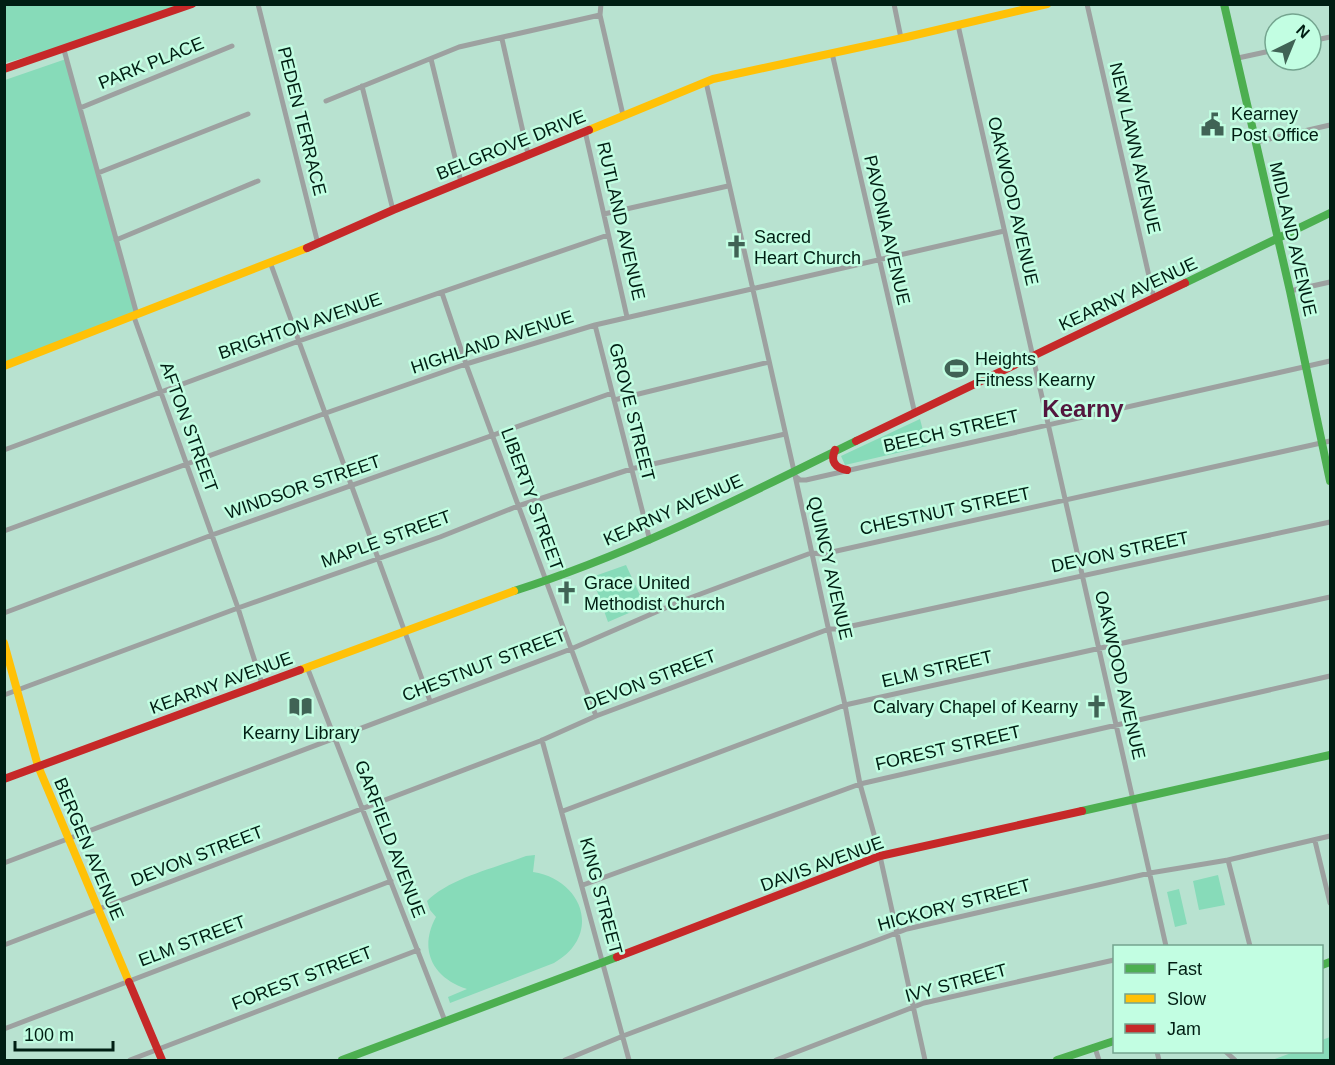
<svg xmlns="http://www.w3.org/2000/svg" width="1335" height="1065" font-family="Helvetica,sans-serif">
	<rect width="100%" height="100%" fill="#b8e2d0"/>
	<path fill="#87dbb9" d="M5 5H180L69 45 5 63Z
		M66 59 136 313 5 367V80Z
		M920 419 927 446 845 465 841 456Z
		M626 565 645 606 608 622 592 577Z
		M535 855 533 872C584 880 602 936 554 963L450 1003 448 997 467 989C433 978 418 950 436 917L430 910 427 901C450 878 495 868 526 856Z
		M1218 875 1225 905 1199 910 1193 881Z
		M1179 889 1187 924 1175 927 1167 892Z
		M1330 1037V1060H1272L1294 1052H1322V1040Z"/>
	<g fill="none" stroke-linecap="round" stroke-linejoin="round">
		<path stroke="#9da1a0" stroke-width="5" d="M258 4 318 244
			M601 4 600 15 623 115
			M894 4 901 38
			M1087 4 1154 298
			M958 25 1166 946
			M502 39 528 154
			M1311 41 1330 37
			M64 50 137 315
			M832 53 915 414
			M1238 58 1275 50
			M431 59 461 182
			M706 82 794 471 845 705 860 784 880 856 925 1060
			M362 86 393 210
			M326 101 459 47 600 15
			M80 108 232 46
			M585 131 627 317
			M1256 142 1330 125
			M98 173 248 114
			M604 214 728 186
			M116 240 258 181
			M270 262 430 701
			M1290 291 1330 282
			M442 293 466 364 596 716
			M134 317 238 608 262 684
			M595 325 650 541
			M614 400 769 362
			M4 450 299 341 608 235
			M795 476 800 480H806L1330 361
			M4 531 326 413 466 364 595 325 1004 231
			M4 613 212 535 612 393
			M307 667 445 1021
			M4 695 238 608 440 537 518 506 631 469 785 434
			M542 740 629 1060
			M563 811 845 705 1330 597
			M1315 841 1330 903
			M1228 860 1250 946
			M4 863 571 649 679 602 811 553 823 554 1330 441
			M583 885 860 784 1330 676
			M4 945 540 741 596 716 829 629H838L1330 522
			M4 1029 391 881
			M1095 1048 1099 1060
			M1157 1052 1159 1060
			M1226 1052 1235 1060
			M130 1060 418 950
			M565 1060 623 1036 907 929 1150 873 1228 860 1330 836
			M776 1060 924 1003 1114 960"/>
		<path stroke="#4caf50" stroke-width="8" d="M1224 4 1290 291 1330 481
			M1185 283 1330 213
			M514 591C634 553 744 496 856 441
			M1082 811 1330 755
			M1322 965 1330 962
			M342 1060 617 957
			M1057 1060 1114 1041"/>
		<path stroke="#ffc107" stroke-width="8" d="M589 130 713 79 907 37 1047 4
			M4 366 307 248
			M4 643 38 766 129 982
			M300 670 514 591"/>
		<path stroke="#c62828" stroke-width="8" d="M4 69 192 4
			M307 248 393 210 589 130
			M856 441 1185 283
			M835 450C830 461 835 468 847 470
			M4 779 300 670
			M617 957 880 856 1082 811
			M129 982 162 1060"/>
	</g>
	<defs>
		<symbol id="civic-bare" viewBox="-9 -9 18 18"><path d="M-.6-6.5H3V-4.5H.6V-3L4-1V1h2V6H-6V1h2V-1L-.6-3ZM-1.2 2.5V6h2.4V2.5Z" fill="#406355" stroke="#c2fee2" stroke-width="2.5" paint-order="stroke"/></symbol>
		<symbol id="church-bare" viewBox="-9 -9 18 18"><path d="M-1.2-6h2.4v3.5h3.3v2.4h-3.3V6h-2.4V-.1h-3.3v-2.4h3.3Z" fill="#406355" stroke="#c2fee2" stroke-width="2.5" paint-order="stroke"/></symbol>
		<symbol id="stadium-bare" viewBox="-9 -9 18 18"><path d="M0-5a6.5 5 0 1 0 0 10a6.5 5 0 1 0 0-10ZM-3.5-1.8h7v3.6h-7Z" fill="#406355" stroke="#c2fee2" stroke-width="2.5" paint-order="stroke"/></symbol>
		<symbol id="library-bare" viewBox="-9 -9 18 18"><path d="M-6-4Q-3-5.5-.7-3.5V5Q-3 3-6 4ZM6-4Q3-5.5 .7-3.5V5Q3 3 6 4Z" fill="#406355" stroke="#c2fee2" stroke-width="2.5" paint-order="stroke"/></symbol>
	</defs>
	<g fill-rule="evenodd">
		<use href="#civic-bare" x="1196" y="108" width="33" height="33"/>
		<use href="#church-bare" x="720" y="230" width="33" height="33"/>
		<use href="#stadium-bare" x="940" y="352" width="33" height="33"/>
		<use href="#church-bare" x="550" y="576" width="33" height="33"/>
		<use href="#library-bare" x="284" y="690" width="33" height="33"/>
		<use href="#church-bare" x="1080" y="690" width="33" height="33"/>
	</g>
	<g text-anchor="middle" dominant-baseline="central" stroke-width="5" stroke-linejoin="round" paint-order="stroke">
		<g font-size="18" fill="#001e13" stroke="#c2fee2">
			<text transform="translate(151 63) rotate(-22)">PARK PLACE</text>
			<text transform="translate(302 121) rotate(76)">PEDEN TERRACE</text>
			<text transform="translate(511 145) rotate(-22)">BELGROVE DRIVE</text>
			<text transform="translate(1135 148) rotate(77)">NEW LAWN AVENUE</text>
			<text transform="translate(1013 201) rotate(77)">OAKWOOD AVENUE</text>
			<text transform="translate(621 221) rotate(77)">RUTLAND AVENUE</text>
			<text transform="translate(887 230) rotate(77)">PAVONIA AVENUE</text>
			<text transform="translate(1293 239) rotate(77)">MIDLAND AVENUE</text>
			<text transform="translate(1128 294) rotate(-25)">KEARNY AVENUE</text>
			<text transform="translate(300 326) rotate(-19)">BRIGHTON AVENUE</text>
			<text transform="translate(492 342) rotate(-18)">HIGHLAND AVENUE</text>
			<text transform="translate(632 412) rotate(76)">GROVE STREET</text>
			<text transform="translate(189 427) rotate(70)">AFTON STREET</text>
			<text transform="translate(951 431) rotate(-13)">BEECH STREET</text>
			<text transform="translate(303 487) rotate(-19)">WINDSOR STREET</text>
			<text transform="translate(532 499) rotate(70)">LIBERTY STREET</text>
			<text transform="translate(673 510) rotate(-24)">KEARNY AVENUE</text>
			<text transform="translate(945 511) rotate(-12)">CHESTNUT STREET</text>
			<text transform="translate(386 539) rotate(-20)">MAPLE STREET</text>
			<text transform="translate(1120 552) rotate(-12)">DEVON STREET</text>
			<text transform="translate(830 568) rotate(77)">QUINCY AVENUE</text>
			<text transform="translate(484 665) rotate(-21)">CHESTNUT STREET</text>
			<text transform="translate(937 669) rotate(-13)">ELM STREET</text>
			<text transform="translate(1120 675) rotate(77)">OAKWOOD AVENUE</text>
			<text transform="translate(650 680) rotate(-21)">DEVON STREET</text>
			<text transform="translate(221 683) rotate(-20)">KEARNY AVENUE</text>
			<text transform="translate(948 748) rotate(-13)">FOREST STREET</text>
			<text transform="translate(390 839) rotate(69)">GARFIELD AVENUE</text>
			<text transform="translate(89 849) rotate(67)">BERGEN AVENUE</text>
			<text transform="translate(197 856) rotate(-21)">DEVON STREET</text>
			<text transform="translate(822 864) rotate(-20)">DAVIS AVENUE</text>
			<text transform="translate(601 896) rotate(75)">KING STREET</text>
			<text transform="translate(954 905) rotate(-15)">HICKORY STREET</text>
			<text transform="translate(192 941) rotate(-21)">ELM STREET</text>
			<text transform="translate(302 978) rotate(-21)">FOREST STREET</text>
			<text transform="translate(956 983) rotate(-15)">IVY STREET</text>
		</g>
		<g font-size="18" fill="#001e13" stroke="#c2fee2" text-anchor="start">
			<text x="1231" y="114">Kearney<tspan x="1231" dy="21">Post Office</tspan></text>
			<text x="754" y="237">Sacred<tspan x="754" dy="21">Heart Church</tspan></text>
			<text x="975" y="359">Heights<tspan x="975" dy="21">Fitness Kearny</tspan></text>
			<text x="584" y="583">Grace United<tspan x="584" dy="21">Methodist Church</tspan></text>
			<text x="1078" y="707" text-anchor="end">Calvary Chapel of Kearny</text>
			<text x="301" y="733" text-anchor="middle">Kearny Library</text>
		</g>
		<g font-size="24" font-weight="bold" fill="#53173e" stroke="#c2fee2">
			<text x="1083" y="408">Kearny</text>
		</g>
	</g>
	<rect width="1335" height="1065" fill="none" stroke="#001e13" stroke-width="12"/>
	<rect x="1113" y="945" width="210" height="108" fill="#c2fee2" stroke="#74a48f" stroke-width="1.5"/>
	<rect x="1125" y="964" width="30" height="9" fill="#4caf50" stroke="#74a48f" stroke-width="1.5"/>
	<text x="1167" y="975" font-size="18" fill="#001e13">Fast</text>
	<rect x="1125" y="994" width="30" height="9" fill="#ffc107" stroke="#74a48f" stroke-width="1.5"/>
	<text x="1167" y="1005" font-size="18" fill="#001e13">Slow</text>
	<rect x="1125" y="1024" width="30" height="9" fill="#c62828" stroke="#74a48f" stroke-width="1.5"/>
	<text x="1167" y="1035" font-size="18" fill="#001e13">Jam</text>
	<g transform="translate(1293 42) rotate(43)"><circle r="28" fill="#c2fee2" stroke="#74a48f" stroke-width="1.5"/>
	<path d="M0-4.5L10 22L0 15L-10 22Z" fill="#406355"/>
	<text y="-9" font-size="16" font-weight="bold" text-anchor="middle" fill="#001e13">N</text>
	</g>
	<path d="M15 1041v9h98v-9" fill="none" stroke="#001e13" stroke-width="3"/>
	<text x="24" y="1041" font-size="18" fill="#001e13" stroke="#c2fee2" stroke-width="4.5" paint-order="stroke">100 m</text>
</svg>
